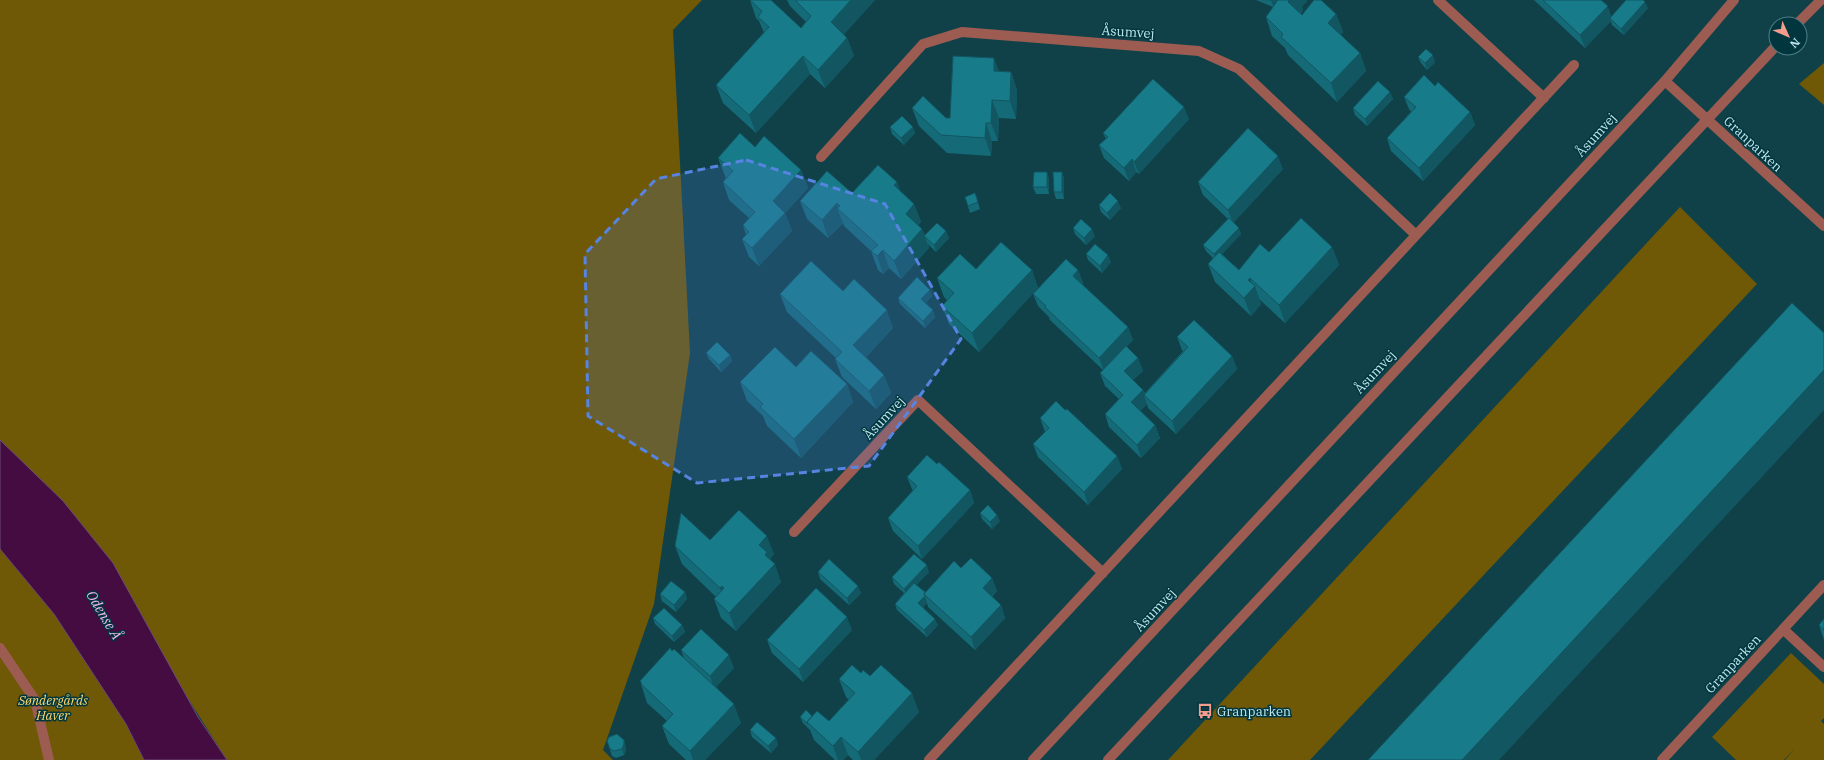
<svg xmlns="http://www.w3.org/2000/svg" width="1824" height="760" font-family="'IBM Plex Serif',serif">
	<rect width="100%" height="100%" fill="#104149"/>
	<path fill="#6f5806" d="M0 0H702L673 30 690 353 654 604 603 750 613 760H227L63 501 0 440Z
		M1824 63V105L1799 84Z
		M1680 207 1757 284 1310 760H1168Z
		M0 549 54 614 126 724 144 760H0Z
		M1791 653 1824 684V718L1821 721 1824 724V760H1785L1795 748 1784 760H1736L1712 737Z"/>
	<path fill="#440c40" stroke="#694e75" d="M0 440 63 501 113 563 198 717 227 760H144L126 724 54 614 0 549Z"/>
	<g fill="none" stroke-linecap="round" stroke-linejoin="round">
		<path stroke="#9d5c51" stroke-width="10" d="M1438 0 1544 98
			M1797 24 1821 0
			M1665 81 1824 226
			M821 157 923 44 962 32 1199 51 1239 69 1416 235
			M794 532 918 400 1103 573
			M1783 629 1824 667
			M0 648 35 700 49 760
			M929 760 1574 65
			M1033 760 1665 81 1734 0
			M1108 760 1776 46
			M1662 760 1824 585"/>
	</g>
	<path fill="#156a77" d="M750 0 801 28 806 22 790 6 787 0H875L844 34 847 38 854 56 825 88 810 74 756 133 723 103 716 85 764 33 759 21 756 18Z
		M1256 0 1307 1 1302 6 1303 10 1301 13 1302 15 1336 14 1343 32 1340 35 1360 53 1366 71 1337 102 1288 55 1285 48 1272 36 1266 17 1273 7Z
		M1534 0H1601L1611 17 1648 8 1624 35 1612 25 1611 21 1585 48Z
		M1418 57 1435 62 1427 70 1421 63Z
		M999 71 1011 72 1017 90 1016 119 999 118 998 141H992L991 156 947 153 919 126 912 108 946 118H950Z
		M1435 86 1470 112 1475 125 1423 181 1391 151 1387 138 1411 112 1409 109 1404 97Z
		M1390 92 1393 99 1367 126 1355 115 1353 108Z
		M1189 119 1139 174 1136 172 1129 181 1104 158 1099 145 1106 139 1103 133Z
		M890 127H913L915 133 904 145 892 134Z
		M755 147 801 170 808 188 785 213 792 231 759 266 749 257 742 239 746 235 743 225 749 218 729 200 723 182 726 178 725 176 718 158Z
		M1283 169 1234 222 1241 234 1222 254 1239 270 1269 252 1332 247 1339 265 1285 323 1259 299 1261 304 1251 316 1215 282 1208 264 1213 258 1206 251 1203 245 1228 219 1203 195 1198 182Z
		M1062 172 1064 179V199H1056L1054 192Z
		M1049 179V194H1036L1033 187Z
		M897 182 900 191 914 204 921 222 918 226 922 229 925 236 946 231 949 238 936 252 928 244 929 248 901 279 889 268 883 274 878 270 871 251 844 226 843 223 828 238 807 219 800 201 852 193Z
		M975 193 980 209 970 213 965 197Z
		M1099 205 1121 208 1110 220 1101 212Z
		M1073 228 1095 236 1086 245 1075 234Z
		M1086 254 1111 262 1102 273 1088 260Z
		M976 269 1032 270 1038 288 979 352 949 324 942 306 947 300 944 297 937 278Z
		M1078 270 1083 283 1082 284 1128 327 1133 340 1126 347 1138 358 1143 371 1133 380 1143 390 1145 393 1183 351 1182 350 1177 337 1232 356 1237 369 1176 434 1148 408 1147 404 1140 411 1155 425 1160 438 1141 458 1109 427 1105 414 1119 399 1105 386 1100 373 1103 370 1050 320 1049 317 1038 306 1033 294Z
		M930 290 932 296 925 304 935 317 925 328 900 304 898 298Z
		M780 294 893 328 866 357 884 375 891 393 876 409 842 377 835 359 836 358 787 312Z
		M706 353 730 355 732 361 721 372 709 359Z
		M796 367 847 384 853 402 801 458 767 426 763 416 747 401 740 382Z
		M1065 410 1117 456 1122 469 1088 505 1038 457 1033 444 1045 432 1040 418Z
		M937 464 970 490 974 503 922 559 893 531 888 518 913 491 912 489 907 477Z
		M980 513 1000 521 992 529 982 519Z
		M710 540 774 554 770 559 781 582 736 631 721 618 714 599 716 597 682 564 675 546Z
		M961 568 992 578 997 591 992 597 1001 605 1005 618 975 650 928 607 927 603 923 607 938 625 927 637 897 610 895 604 904 593 894 584 892 577 929 572 916 585 925 592Z
		M818 572 861 593 849 605 820 579Z
		M685 592 687 599 676 612 662 601 660 594Z
		M653 618 682 625 685 632 674 642 655 624Z
		M1824 619V640L1819 625Z
		M852 630 803 682 772 653 767 640Z
		M681 650 734 668 716 687 741 723 705 760H686L669 744 662 726 667 721 647 703 640 681 672 651 684 658Z
		M861 673 870 676 919 712 874 760H853L848 755 843 760H835L814 740 810 730 803 723 800 717 812 716 829 721 849 700 846 697 839 679Z
		M750 730 776 738 778 745 771 753 752 737Z
		M607 741 626 747V751L624 755 616 758 612 756Z"/>
	<path fill="#115661" d="M851 0H875L838 41 831 22Z
		M1271 0H1277L1274 8Z
		M1289 0H1307V1L1302 6 1303 10 1294 20 1288 2Z
		M1645 2 1648 8 1624 35 1621 29Z
		M1608 6 1612 19 1610 18 1611 21 1585 48 1580 35Z
		M1336 14 1343 32 1334 41 1328 23Z
		M847 38 854 56 825 88 818 70Z
		M1360 53 1366 71 1337 102 1331 83Z
		M1433 55 1435 62 1427 70 1425 63Z
		M803 56 810 74 756 133 749 115Z
		M994 58 1001 76 994 71Z
		M1011 72 1017 90 1016 119 1010 101Z
		M1390 92 1393 99 1367 126 1365 119Z
		M992 100 999 118 998 141 991 123Z
		M1184 107 1189 119 1139 174 1134 162Z
		M1470 112 1475 125 1423 181 1419 168Z
		M986 123 992 141 991 156 985 138Z
		M913 127 915 133 904 145 901 138Z
		M1278 156 1283 169 1233 223 1228 210Z
		M1132 159 1136 172 1129 181 1124 168Z
		M801 170 808 188 781 218 785 213 792 231 759 266 752 248 773 201Z
		M1047 172 1049 179V194L1047 187Z
		M1062 172 1064 179V199L1062 192Z
		M897 182 904 201 894 185Z
		M1118 201 1121 208 1110 220 1107 213Z
		M837 203 840 210 837 208 843 223 828 238 822 220Z
		M914 204 921 222 912 232 906 214Z
		M1239 228 1241 234 1216 261 1214 254Z
		M922 229 929 248 901 279 894 261Z
		M1092 229 1095 236 1086 245 1084 238Z
		M946 231 949 238 936 252 934 245Z
		M1332 247 1339 265 1285 323 1279 305Z
		M883 250 889 268 883 274 877 256Z
		M1108 255 1111 262 1102 273 1100 266Z
		M1032 270 1038 288 979 352 972 333Z
		M1078 270 1083 283 1078 289 1073 276Z
		M1250 278 1253 287 1255 286 1261 304 1251 316 1244 298 1248 280Z
		M930 290 932 296 923 306 921 299Z
		M887 310 893 328 860 364 853 345Z
		M933 310 935 317 925 328 923 321Z
		M1128 327 1133 340 1104 371 1099 358Z
		M730 355 732 361 721 372 719 365Z
		M1232 356 1237 369 1176 434 1172 421Z
		M1138 358 1143 371 1129 384 1124 371Z
		M1824 370V410L1499 760H1462Z
		M884 375 891 393 876 409 869 391Z
		M847 384 853 402 801 458 794 439Z
		M1143 390 1146 397 1144 395 1147 404 1136 415 1131 402Z
		M1155 425 1160 438 1141 458 1137 445Z
		M1117 456 1122 469 1088 505 1084 492Z
		M970 490 974 503 922 559 918 546Z
		M997 515 1000 521 992 529 990 522Z
		M767 536 774 554 770 559 772 566 775 564 781 582 736 631 729 613 759 545Z
		M927 565 929 572 906 595 904 589Z
		M992 578 997 591 987 601 983 588Z
		M722 586 729 604 727 606 720 588Z
		M858 586 861 593 849 605 847 598Z
		M685 592 687 599 676 612 674 605Z
		M925 596 927 603 921 610 918 603Z
		M1001 605 1005 618 975 650 971 637Z
		M847 617 852 630 803 682 799 669Z
		M935 619 938 625 927 637 924 630Z
		M682 625 685 632 674 642 672 636Z
		M729 655 734 668 714 689 710 676Z
		M912 693 919 712 874 760H861L858 752Z
		M734 704 741 723 705 760H693L690 751Z
		M841 737 848 755 843 760H838L833 746Z
		M776 738 778 745 771 753 768 746Z
		M624 740 626 747V751L624 755 622 749Z"/>
	<path fill="#187b8a" stroke="#115661" d="M750 0H771L801 28 811 16 795 0H851L831 22 847 38 818 70 803 56 749 115 716 85 769 27 758 17 762 11Z
		M1278 0H1289L1288 2 1302 15 1314 0H1321L1336 14 1328 23 1360 53 1331 83 1281 37 1283 34 1266 17Z
		M1543 0H1601L1608 6 1580 35Z
		M1626 0H1643L1645 2 1621 29 1610 18Z
		M1426 49 1433 55 1425 63 1418 57Z
		M953 56 994 58V71L1011 72 1010 101 992 100 991 123H986L985 138 941 135 912 108 923 96 946 118H950Z
		M1424 75 1435 86 1438 82 1470 112 1419 168 1387 138 1416 107 1404 97Z
		M1153 79 1184 107 1134 162 1132 159 1124 168 1099 145 1108 137 1103 133Z
		M1378 81 1390 92 1365 119 1353 108Z
		M902 116 913 127 901 138 890 127Z
		M1248 128 1278 156 1228 210 1198 182Z
		M740 133 755 147 764 136 801 170 773 201 785 213 752 248 742 239 749 232 743 225 755 212 723 182 733 171 718 158Z
		M878 165 897 182 894 185 914 204 906 214 922 229 894 261 883 250 877 256 871 251 878 245 837 208 840 206 837 203 822 220 800 201 827 171 852 193Z
		M1034 172H1047V187H1033Z
		M1053 172H1062V192H1054Z
		M975 193 978 202 968 206 965 197Z
		M1110 193 1118 201 1107 213 1099 205Z
		M1229 218 1239 228 1214 254 1203 245Z
		M1301 218 1332 247 1279 305 1250 278 1248 280 1255 286 1244 298 1208 264 1219 252 1239 270 1260 244 1269 252Z
		M1081 219 1092 229 1084 238 1073 228Z
		M937 223 946 231 934 245 924 236Z
		M1001 242 1032 270 972 333 942 306 954 293 937 278 960 254 976 269Z
		M1095 244 1108 255 1100 266 1086 254Z
		M1066 259 1078 270 1073 276 1128 327 1099 358 1045 307 1046 306 1033 294Z
		M811 261 843 291 854 279 887 310 853 345 884 375 869 391 835 359 842 352 780 294Z
		M917 277 930 290 921 299 933 310 923 321 898 298Z
		M1792 303 1824 333V370L1462 760H1368Z
		M1194 320 1232 356 1172 421 1144 395 1188 347 1177 337Z
		M717 342 730 355 719 365 706 353Z
		M1126 346 1138 358 1124 371 1143 390 1131 402 1155 425 1137 445 1105 414 1123 395 1100 373Z
		M775 347 796 367 811 351 847 384 794 439 760 407 763 404 740 382Z
		M1056 401 1065 410 1067 409 1117 456 1084 492 1033 444 1049 428 1040 418Z
		M927 455 937 464 939 462 970 490 918 546 888 518 917 486 907 477Z
		M988 505 997 515 990 522 980 513Z
		M739 510 767 536 759 545 767 552 765 555 775 564 729 613 714 599 724 588 722 586 720 588 675 546 681 513 710 540Z
		M914 554 927 565 904 589 892 577Z
		M971 558 992 578 983 588 1001 605 971 637 924 594 954 561 961 568Z
		M829 559 858 586 847 598 818 572Z
		M671 581 685 592 674 605 660 594Z
		M914 583 925 592 924 594 925 596 918 603 935 619 924 630 895 604Z
		M816 588 847 617 799 669 767 640Z
		M664 608 682 625 672 636 653 618Z
		M1824 619V630L1819 625Z
		M701 629 729 655 710 676 681 650Z
		M670 648 672 651 674 649 734 704 690 751 662 726 673 714 641 684 642 683 640 681Z
		M852 665 861 673 863 670 870 676 881 665 912 693 858 752 841 737 833 746 807 722 817 711 829 721 855 693 839 679Z
		M806 710 812 716 807 722 808 724 800 717Z
		M757 722 776 738 768 746 750 730Z
		M617 734 624 740V744L622 749 614 751 610 749 607 741 609 737Z"/>
	<path fill="#5684e0" fill-opacity="0.2" stroke="#5684e0" stroke-width="3" stroke-dasharray="8 5" stroke-linejoin="round" d="M746 160 885 204 961 339 869 466 697 483 588 416 585 254 656 179Z"/>
	<defs>
		<symbol id="bus-bare" viewBox="-9 -9 18 18"><path d="M-5-6H5V4H4V6H2V4H-2V6H-4V4H-5ZM-3.5-4V0h7V-4ZM-3.5 1.2v1.5H-2V1.2ZM2 1.2v1.5H3.5V1.2Z" fill="#f49d8d" stroke="#02363e" stroke-width="2.5" paint-order="stroke"/></symbol>
	</defs>
	<g fill-rule="evenodd">
		<use href="#bus-bare" x="1194" y="700" width="22" height="22"/>
	</g>
	<g text-anchor="middle" dominant-baseline="central" stroke-width="3" stroke-linejoin="round" paint-order="stroke">
		<g font-size="13" fill="#c0e8f0" stroke="#02363e">
			<text transform="translate(1128 32) rotate(4)">Åsumvej</text>
			<text transform="translate(1596 135) rotate(-48)">Åsumvej</text>
			<text transform="translate(1753 144) rotate(43)">Granparken</text>
			<text transform="translate(1375 372) rotate(-47)">Åsumvej</text>
			<text transform="translate(884 418) rotate(-47)">Åsumvej</text>
			<text transform="translate(1155 610) rotate(-47)">Åsumvej</text>
			<text transform="translate(1733 664) rotate(-47)">Granparken</text>
		</g>
		<g font-size="13" font-style="italic" fill="#fcd86e" stroke="#02363e">
			<text x="53" y="700">Søndergårds<tspan x="53" dy="15">Haver</tspan></text>
		</g>
		<g font-size="13" fill="#c0e8f0" stroke="#02363e" text-anchor="start">
			<text x="1217" y="711">Granparken</text>
		</g>
		<g font-size="14" font-style="italic" fill="#f7baef" stroke="#02363e">
			<text transform="translate(104 615) rotate(59)">Odense Å</text>
		</g>
	</g>
	<g transform="translate(1788 36) rotate(135)"><circle r="19" fill="#02363e" stroke="#4e7d85"/>
	<path d="M0-3L7 15L0 10L-7 15Z" fill="#f49d8d"/>
	<text y="-6" font-size="11" font-weight="bold" text-anchor="middle" fill="#c0e8f0">N</text>
	</g>
</svg>
